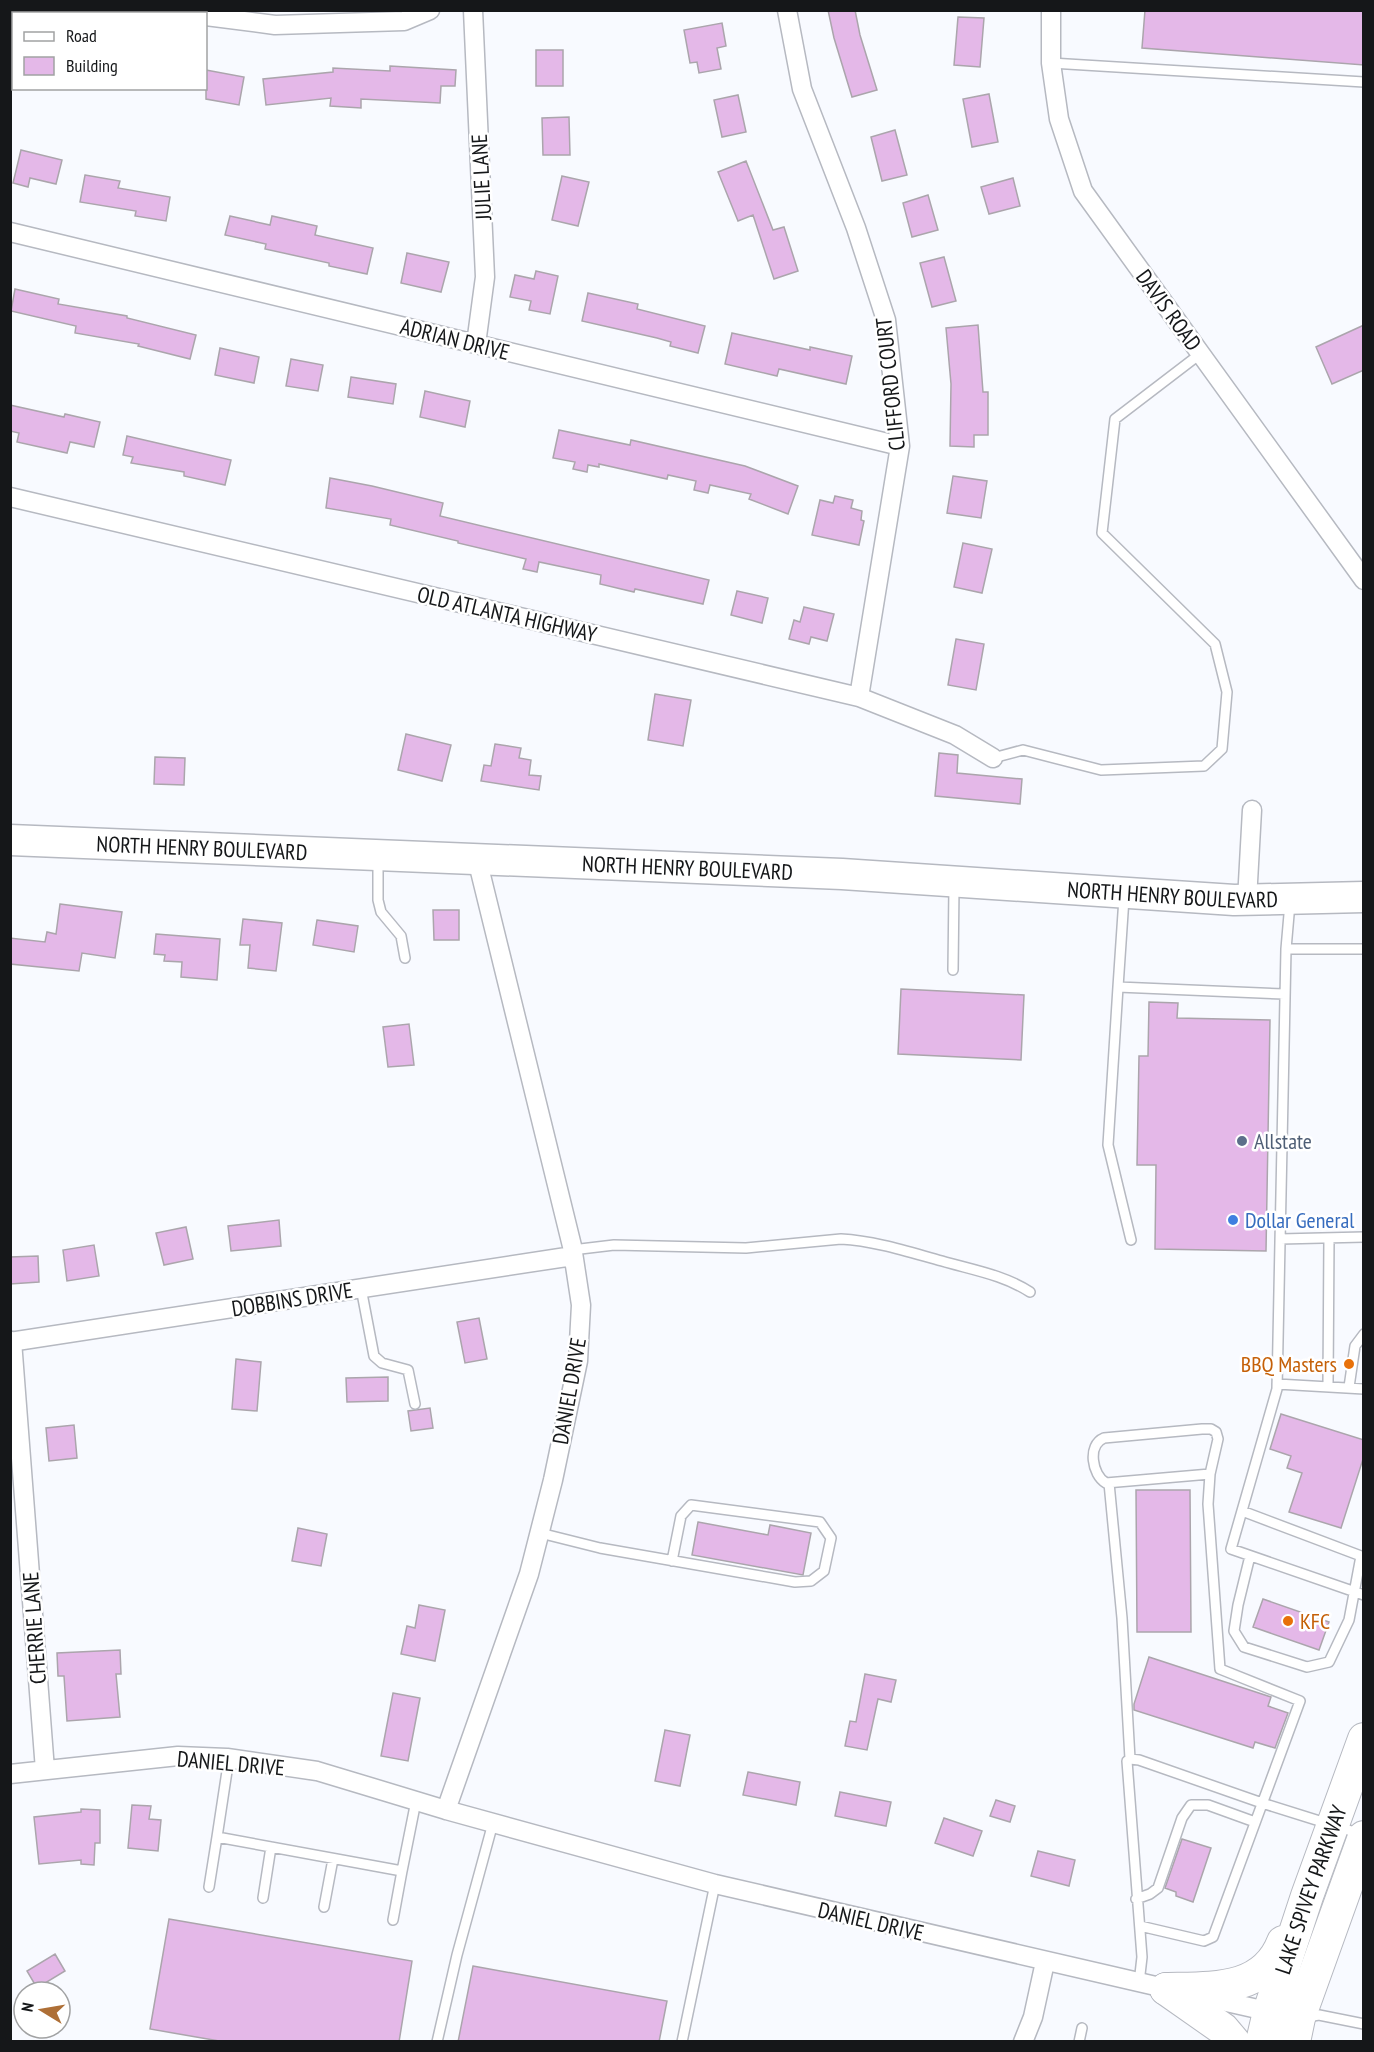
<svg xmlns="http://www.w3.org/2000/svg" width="1374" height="2052" font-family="'PT Sans Narrow',sans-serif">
	<rect width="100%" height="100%" fill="#f8faff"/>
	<path fill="#e4b8e8" stroke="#aba5ac" stroke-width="1.5" d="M828 10H855L860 35 877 90 852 97 834 38Z
		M1145 10H1364V65L1142 48Z
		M958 17 984 18 980 67 954 65Z
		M722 23 726 46 717 48 721 69 699 73 697 62 690 63 684 30Z
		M536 50H563V86H536Z
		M390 66 456 70 455 86H441L440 103 361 99V108L330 106 331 98 266 105 263 79 333 72V68L390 71Z
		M206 70 244 77 239 105 206 99Z
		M989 94 998 142 972 147 963 99Z
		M738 95 746 132 722 137 714 100Z
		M569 117 570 155H543L542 118Z
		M895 130 907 175 882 181 871 137Z
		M21 150 62 160 56 184 30 178 28 187 13 183Z
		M746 161 773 230 784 227 798 271 774 279 753 215 738 221 718 172Z
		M85 175 120 181 118 188 170 197 166 221 135 216 136 211 80 202Z
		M562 176 589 182 578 226 552 220Z
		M1013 178 1020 206 989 214 981 187Z
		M928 195 938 230 912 237 903 203Z
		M230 216 270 225 272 216 317 226 315 235 373 248 367 274 329 266V263L265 249 266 244 225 235Z
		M407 253 449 262 441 292 401 283Z
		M944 257 956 301 932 307 920 263Z
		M536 271 558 276 550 314 529 310 531 301 510 297 515 275 534 279Z
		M15 289 59 299 58 304 127 316V318L196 335 190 359 138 346 139 344 75 333 76 326 11 311Z
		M588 293 638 304 637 309 705 326 698 353 670 346 671 342 657 338 582 321Z
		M978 325 983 392H988V435H974V447L950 446 951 384 946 328Z
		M1364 325V370L1332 384 1316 347Z
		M732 333 810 350V347L852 356 846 384 779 369 777 376 725 364Z
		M220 348 259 357 254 383 215 375Z
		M291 359 323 365 318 391 286 386Z
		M351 377 396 384 393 404 348 397Z
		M425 391 470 401 465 427 420 417Z
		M10 405 64 417 65 414 100 422 94 447 70 442 67 453 17 442 19 433 10 431Z
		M559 430 630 445 631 440 745 466 798 486 788 514 749 499 751 494 710 485 708 493 694 490 696 481 668 475 667 479 599 464V467L588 465 587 472 573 469 575 462 553 458Z
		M127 436 231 460 225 485 184 476V472L131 463 133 457 123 455Z
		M953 476 987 481 981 518 947 513Z
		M330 478 372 486 443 503 440 516 709 580 703 604 635 589 634 592 600 584 601 575 539 562 537 572 523 569 526 559 458 543V541L390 525 391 519 326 508Z
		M835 496 853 500 851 508 862 511 861 520 864 521 859 545 812 535 820 500 833 503Z
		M963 543 992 549 982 593 954 587Z
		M737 591 768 598 762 623 731 615Z
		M804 607 834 614 827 641 811 637 809 644 789 639 794 620 800 622Z
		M956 639 984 644 976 690 948 685Z
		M655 694 691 700 683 746 648 740Z
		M406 734 451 745 442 781 398 770Z
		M495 744 521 748 519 758 531 760 529 775 541 776 539 790 481 781 484 765 491 766Z
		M939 753 958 755 957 773 1022 779 1020 804 935 796Z
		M155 757 185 758 184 785 154 784Z
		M60 904 122 912 115 958 82 953 79 971 10 964V938L45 942 47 932 56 934Z
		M433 910H459V940H434Z
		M243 919 282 923 276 971 248 968 250 945H240Z
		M317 920 358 926 354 952 313 945Z
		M156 934 220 939 217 980 181 977 182 962 164 961 165 955 154 954Z
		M901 989 1024 995 1021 1060 898 1054Z
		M1149 1002 1178 1003 1177 1018 1270 1020 1266 1251 1155 1249 1156 1165H1137L1139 1056H1148Z
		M409 1024 414 1065 388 1067 383 1027Z
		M279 1220 281 1246 231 1251 228 1226Z
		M186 1227 193 1259 164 1265 156 1233Z
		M94 1245 99 1276 67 1281 63 1250Z
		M38 1256 39 1282 10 1284V1257Z
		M479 1318 487 1359 465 1363 457 1322Z
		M236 1359 261 1362 257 1411 232 1409Z
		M388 1377V1401L347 1402 346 1378Z
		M430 1408 433 1428 411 1431 408 1411Z
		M1281 1414 1364 1440V1456L1341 1528 1289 1512 1302 1473 1287 1468 1291 1456 1270 1449Z
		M74 1425 77 1458 49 1461 46 1428Z
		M1136 1490H1190L1191 1632H1137Z
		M698 1522 768 1535 770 1525 811 1533 803 1575 692 1555Z
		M298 1528 327 1534 321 1566 292 1561Z
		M1263 1599 1329 1622 1319 1650 1253 1627Z
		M419 1605 445 1610 435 1661 401 1654 407 1626 415 1628Z
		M120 1650 121 1674H116L120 1717 67 1721 64 1676H58L57 1653Z
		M1149 1657 1271 1697 1268 1706 1288 1713 1275 1748 1255 1742 1253 1748 1134 1710V1704Z
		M865 1674 896 1680 891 1702 878 1699 867 1750 845 1746 850 1721 856 1722Z
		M393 1693 420 1698 408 1761 381 1756Z
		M665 1730 690 1735 680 1786 655 1781Z
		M748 1772 800 1782 796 1805 743 1795Z
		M840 1792 891 1802 886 1826 835 1816Z
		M996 1800 1015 1806 1010 1822 990 1816Z
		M132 1805 151 1806 149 1819 161 1820 158 1851 128 1848Z
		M81 1809 100 1810V1843H95L94 1865 81 1864V1860L39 1864 34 1817 81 1812Z
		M944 1818 982 1831 973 1856 935 1843Z
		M1182 1839 1211 1848 1193 1902 1176 1896V1892L1165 1888Z
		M1038 1851 1075 1860 1069 1886 1031 1876Z
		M169 1919 412 1961 399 2042H225L150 2029Z
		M55 1954 65 1971 37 1988 27 1971Z
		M473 1966 667 2001 659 2042H458Z"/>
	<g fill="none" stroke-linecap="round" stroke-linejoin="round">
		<defs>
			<path id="service" d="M1051 63 1364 82
				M993 758 1023 750 1101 770 1204 766 1222 749 1227 692 1215 644 1102 533 1115 419 1200 354
				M378 860V900L381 912 401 936 405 958
				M1124 898 1118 987 1284 994
				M1286 949 1290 903
				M1364 949H1286L1277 1389 1231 1549 1364 1595
				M953 970 954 887
				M1118 987 1108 1145 1131 1240
				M1280 1239 1364 1237
				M572 1250 614 1245 746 1248 841 1239C876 1241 909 1252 942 1261 973 1270 1004 1275 1030 1292
				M361 1288 374 1356 382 1363 408 1370 415 1404
				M1277 1384 1364 1389
				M1328 1386 1329 1238
				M1349 1387 1355 1346 1364 1334
				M1109 1483 1122 1618 1130 1759
				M1242 1511 1361 1556 1349 1620 1329 1662 1307 1667 1244 1647 1234 1631 1238 1605 1250 1556
				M540 1533 600 1548 795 1582 811 1581 824 1571 831 1538 820 1522 691 1505 681 1516 672 1561
				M229 1758 217 1837 402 1871 393 1920
				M402 1871 416 1801
				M209 1887 217 1837
				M263 1898 271 1847
				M1136 1899 1150 1894 1158 1888 1182 1818 1191 1805H1208L1255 1822
				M324 1907 333 1859
				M1140 1926 1204 1941 1213 1937 1300 1701 1220 1669 1208 1504 1210 1474 1218 1439 1216 1432 1211 1429H1202L1104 1438C1087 1445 1092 1475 1106 1483L1210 1474
				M1139 1983 1142 1957 1127 1761 1130 1759 1139 1760 1262 1803 1361 1834
				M1307 2017 1319 2015 1364 2024
				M437 2042 457 1955 493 1823
				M682 2042 715 1884
				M1079 2042 1082 2028"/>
			<path id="minor" d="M178 10 190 14
				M473 10 485 277 476 344
				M787 10 802 89 856 228 886 320 900 446 859 697
				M1051 10V63L1059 119 1083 191 1364 580
				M206 16 275 25 404 21 430 10
				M10 232 900 446
				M10 497 859 697 955 735 993 758
				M1247 900 1252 810
				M12 1341 45 1770
				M10 1342 573 1256
				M10 1774 178 1756 227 1758 317 1771 446 1810 715 1884 1173 1990
				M446 1810 529 1574 553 1480 578 1361 581 1305 572 1246 477 859
				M1200 1996 1275 2013
				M1023 2042 1033 2017 1045 1962"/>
			<g id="primary">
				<path id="s1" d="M10 840 842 874 1234 900 1364 897"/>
			</g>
			<g id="trunk">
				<path d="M1166 1989C1212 1988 1264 1992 1283 1942"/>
				<path d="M1166 1989 1223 2029 1234 2042"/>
				<path id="s2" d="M1262 2042 1269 2012 1307 1896 1364 1739"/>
				<path d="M1294 2042 1299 2018 1364 1837"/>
			</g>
		</defs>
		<use href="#service" stroke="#b6b9c1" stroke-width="12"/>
		<use href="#minor" stroke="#b6b9c1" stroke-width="21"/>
		<use href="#primary" stroke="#b6b9c1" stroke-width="33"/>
		<use href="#trunk" stroke="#b6b9c1" stroke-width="34"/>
		<use href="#service" stroke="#fff" stroke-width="9"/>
		<use href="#minor" stroke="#fff" stroke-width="18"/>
		<use href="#primary" stroke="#fff" stroke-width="30"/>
		<use href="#trunk" stroke="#fff" stroke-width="32"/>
	</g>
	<circle fill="#5c6f8a" stroke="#fff" stroke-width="2" cx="1242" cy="1141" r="6"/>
	<circle fill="#3f7fe0" stroke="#fff" stroke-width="2" cx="1233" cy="1220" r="6"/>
	<g fill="#e8710a" stroke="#fff" stroke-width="2">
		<circle cx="1349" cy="1364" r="6"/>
		<circle cx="1288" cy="1621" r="6"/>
	</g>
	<g text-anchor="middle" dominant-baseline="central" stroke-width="5" stroke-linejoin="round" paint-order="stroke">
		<g font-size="22" fill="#151719" stroke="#fff">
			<text transform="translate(481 177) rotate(-93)">JULIE LANE</text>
			<text transform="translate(1169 310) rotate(54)">DAVIS ROAD</text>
			<text transform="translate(455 339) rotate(14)">ADRIAN DRIVE</text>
			<text transform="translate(890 384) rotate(-96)">CLIFFORD COURT</text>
			<text transform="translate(507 614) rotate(13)">OLD ATLANTA HIGHWAY</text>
			<text stroke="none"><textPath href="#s1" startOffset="192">NORTH HENRY BOULEVARD</textPath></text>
			<text stroke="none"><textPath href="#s1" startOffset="678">NORTH HENRY BOULEVARD</textPath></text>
			<text stroke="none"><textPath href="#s1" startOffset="1164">NORTH HENRY BOULEVARD</textPath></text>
			<text transform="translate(292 1299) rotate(-9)">DOBBINS DRIVE</text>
			<text transform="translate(569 1391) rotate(-80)">DANIEL DRIVE</text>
			<text transform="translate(34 1628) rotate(-94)">CHERRIE LANE</text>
			<text transform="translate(231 1763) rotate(5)">DANIEL DRIVE</text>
			<text stroke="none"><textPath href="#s2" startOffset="160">LAKE SPIVEY PARKWAY</textPath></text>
			<text transform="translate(871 1921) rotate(13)">DANIEL DRIVE</text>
		</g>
		<g font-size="22" fill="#4e5e75" stroke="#fff" text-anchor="start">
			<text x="1254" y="1141">Allstate</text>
		</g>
		<g font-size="22" fill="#366cbe" stroke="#fff" text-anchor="start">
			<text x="1245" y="1220">Dollar General</text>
		</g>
		<g font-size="22" fill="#c56008" stroke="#fff" text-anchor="end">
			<text x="1337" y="1364">BBQ Masters</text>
			<text x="1300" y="1621" text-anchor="start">KFC</text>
		</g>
	</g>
	<rect width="1374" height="2052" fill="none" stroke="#151719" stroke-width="24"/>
	<rect x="12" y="12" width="195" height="78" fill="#ffffff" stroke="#a1a2a3" stroke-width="1.5"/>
	<rect x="24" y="32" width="30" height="9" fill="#ffffff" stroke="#a1a2a3" stroke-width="1.5"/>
	<text x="66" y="42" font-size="18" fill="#151719">Road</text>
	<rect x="24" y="57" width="30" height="18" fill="#e4b8e8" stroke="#a1a2a3" stroke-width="1.5"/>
	<text x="66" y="72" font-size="18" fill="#151719">Building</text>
	<g transform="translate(42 2010) rotate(281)"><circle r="28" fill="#ffffff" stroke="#a1a2a3" stroke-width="1.5"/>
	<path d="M0-4.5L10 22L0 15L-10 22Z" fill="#ae6f36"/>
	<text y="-9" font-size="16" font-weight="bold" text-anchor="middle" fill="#151719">N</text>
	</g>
</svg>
